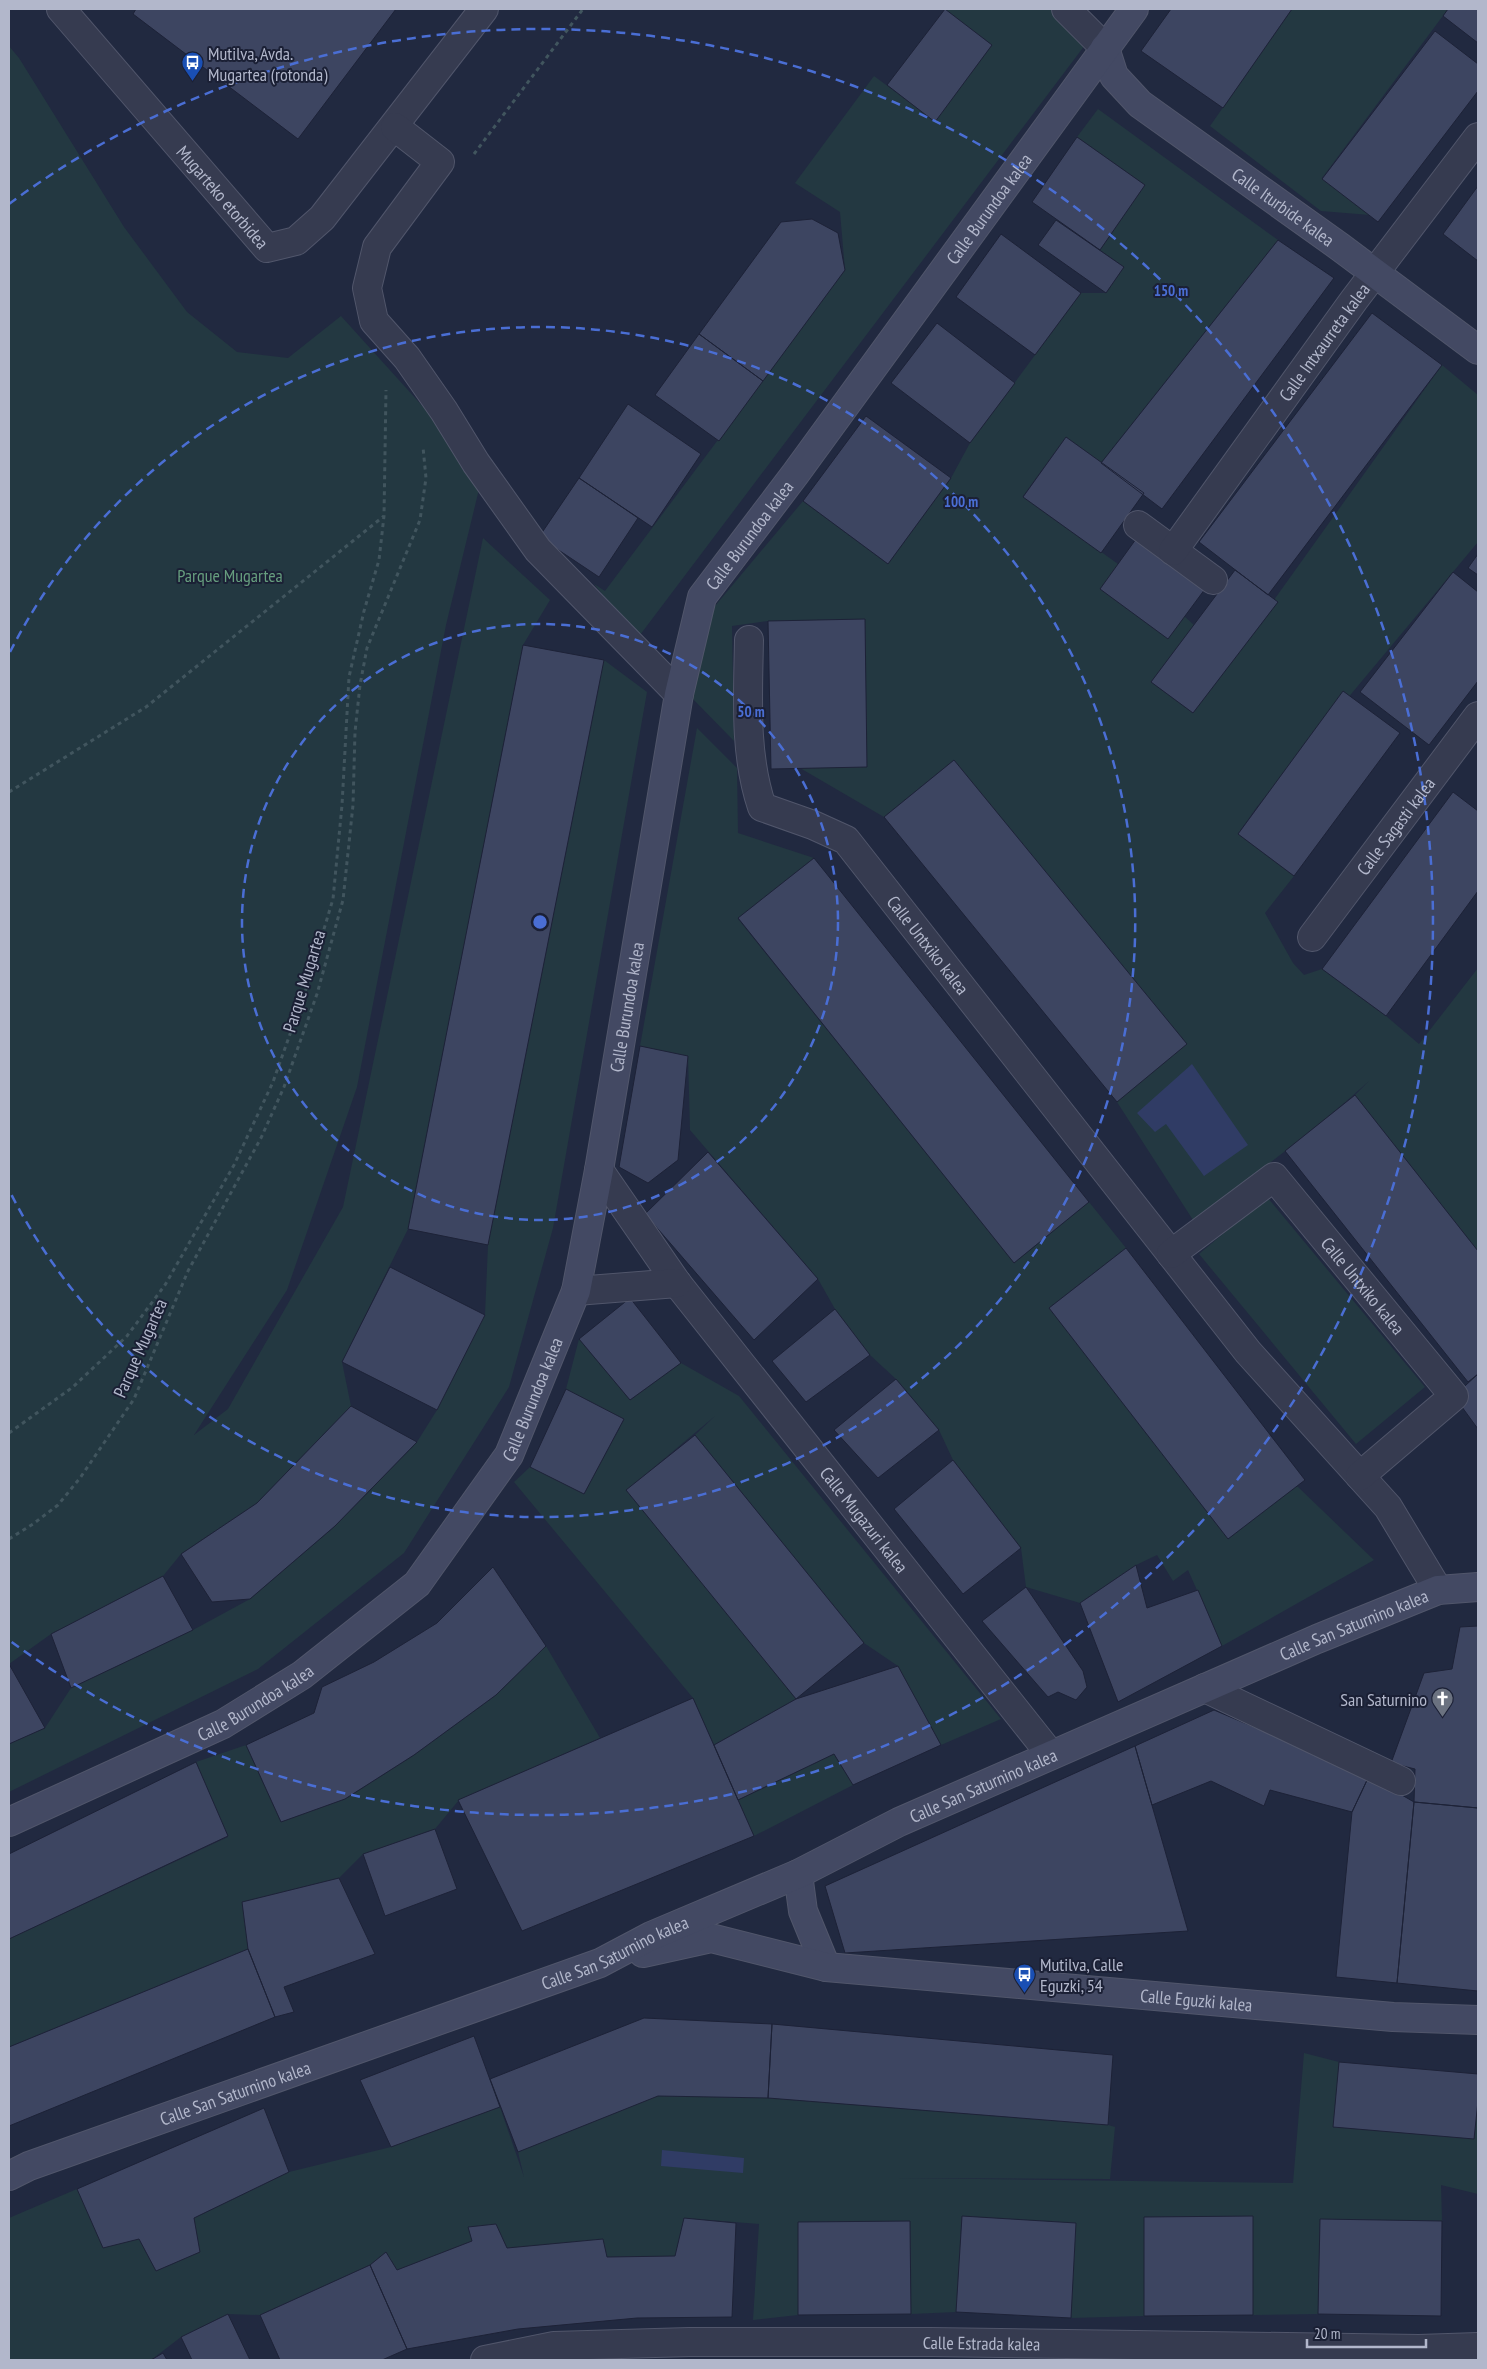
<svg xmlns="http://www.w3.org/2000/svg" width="1487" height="2369" font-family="'PT Sans Narrow',sans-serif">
	<rect width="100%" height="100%" fill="#212940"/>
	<path fill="#233841" d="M944 9H1050L1085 45 637 639 594 584 605 591 845 270 840 212 795 183 874 76 935 121 992 45Z
		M1292 9H1448L1322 178 1370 215 1321 211 1210 126Z
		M9 46 19 58 124 227 187 312 237 352 288 358 341 316 483 473 446 625 357 1087 287 1290 194 1435 228 1409 343 1207 483 538 550 600 523 645 408 1229 342 1362 351 1406 257 1503 181 1554 163 1576 51 1634 9 1664Z
		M1098 109 1278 240 1101 463 1066 437 1023 496 1118 564 1168 638 1184 616 1194 625 1151 682 1193 713 1442 365 1478 395V542L1256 808 1238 834 1294 876 1265 913 1293 963 1304 975 1322 969 1386 1016 1419 1044 1478 968V1251L1355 1095 1369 1081C1313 1132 1253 1176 1193 1220L1117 1102 954 760 884 817 800 768 867 766 865 619 768 621 732 626 734 741 689 695 710 612 803 501 888 564 951 478 970 443 1081 293H1106L1124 267 1100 250 1145 185 1077 137Z
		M604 660 647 692 553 1228 509 1387 404 1553 258 1669 9 1792V1744L45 1728 71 1688 193 1630 250 1599 335 1526 417 1442 437 1410 485 1315 488 1245Z
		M697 728 737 768 738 833 814 858 738 919 1014 1262 1089 1202 1126 1248 1049 1308 1297 1486 1374 1560 1222 1646 1188 1570 1173 1581 1157 1555 1136 1565 1080 1603 1026 1587 1021 1548 953 1460 939 1430 896 1379 870 1355 835 1309 818 1279 690 1130 688 1056 640 1046Z
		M1267 1197 1425 1387 1356 1444 1199 1254Z
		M579 1339 630 1400 681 1363 739 1396 1001 1719 941 1745 898 1666 864 1643 695 1435 715 1416 627 1490 796 1699 714 1745 693 1698 514 1482 530 1467 584 1494 624 1420 566 1389Z
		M546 1646 600 1738 459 1800 435 1829 363 1854 339 1878 242 1902 248 1949 9 2047V1939L228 1837 196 1762 246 1745 281 1822 345 1799 414 1755 496 1695Z
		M834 1754 853 1785 754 1836 738 1800Z
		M1304 2053 1339 2062 1333 2127 1474 2139 1478 2101V2194L1441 2185 1442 2221 1320 2219 1318 2314 1253 2315V2216L1144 2217V2316L1071 2318 1075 2223 962 2216 956 2312 911 2314 910 2221 798 2222V2315L753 2320 759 2224 684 2218 675 2256 607 2257 507 2248 468 2227 472 2241 397 2270 386 2252 370 2265 260 2315 228 2314 181 2337 151 2360H9V2218L77 2189 139 2239 156 2271 200 2252 194 2218 289 2172 391 2147 500 2107 524 2177 518 2152 658 2096 768 2098 1108 2125 1115 2127 1110 2179 895 2178 1293 2183Z"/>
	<path fill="#303c65" d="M1192 1064 1248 1145 1204 1176 1166 1124 1155 1132 1137 1113Z
		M662 2150 744 2158 743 2173 661 2166Z"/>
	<path fill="#3d4561" stroke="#1d2237" d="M136 9H396L298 139 133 14Z
		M945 9 992 45 935 122 887 85Z
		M1171 9H1292L1223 108 1141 51Z
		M1448 9H1478V43L1443 16Z
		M1435 31 1478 64V91L1378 222 1322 179Z
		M1077 137 1145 185 1100 250 1032 202Z
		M1478 186V261L1443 234Z
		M812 219 838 233 845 270 763 381 699 334 781 222Z
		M1056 220 1124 267 1106 293 1038 245Z
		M1001 234 1081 293 1035 355 956 297Z
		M1278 240 1334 278 1162 509 1101 463Z
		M1372 313 1442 365 1268 595 1199 542Z
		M937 323 1015 383 970 443 891 383Z
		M699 334 763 381 719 441 655 395Z
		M628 404 701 454 652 527 579 478Z
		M866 416 951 478 888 564 803 501Z
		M1066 437 1144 493 1101 553 1023 497Z
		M579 478 638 518 599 577 539 537Z
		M1136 539 1205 589 1168 639 1100 589Z
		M1478 554V575L1468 568Z
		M1235 570 1278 602 1193 713 1151 682Z
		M1453 572 1478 592V681L1429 745 1360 692Z
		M865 619 867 767 771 769 768 621Z
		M523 645 604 660 488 1245 408 1229Z
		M1343 691 1400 733 1294 876 1238 834Z
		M954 760 1187 1044 1117 1102 884 817Z
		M1453 792 1478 811V891L1386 1016 1322 969Z
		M814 858 1089 1202 1014 1263 738 918Z
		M640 1046 688 1056 678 1160 648 1183 619 1167Z
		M1355 1095 1478 1251V1374L1468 1382 1285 1151Z
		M708 1152 818 1279 754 1340 645 1214Z
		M1126 1248 1305 1480 1228 1539 1049 1308Z
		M390 1267 485 1315 437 1410 342 1362Z
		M630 1298 681 1363 630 1400 579 1339Z
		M835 1309 870 1355 806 1402 772 1361Z
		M1478 1374V1429L1454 1396Z
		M896 1379 939 1430 878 1478 834 1430Z
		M566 1389 624 1419 584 1494 530 1467Z
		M351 1406 417 1442 335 1526 250 1599 212 1602 181 1554 257 1503Z
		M695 1435 864 1643 796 1699 626 1490Z
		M953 1460 1021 1548 963 1594 894 1509Z
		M1136 1565 1147 1608 1198 1590 1222 1646 1118 1702 1080 1603Z
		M493 1567 546 1646 496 1695 414 1755 345 1799 281 1822 246 1745 314 1713 322 1687 374 1662 437 1623Z
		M163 1576 193 1630 71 1688 51 1634Z
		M1026 1587 1083 1671 1087 1687 1076 1700 1058 1692 1048 1697 982 1621Z
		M1478 1626V1808L1414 1802 1415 1769 1391 1763 1424 1673 1452 1669 1460 1627Z
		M9 1664 45 1728 9 1744Z
		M898 1666 941 1745 853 1785 834 1754 738 1800 714 1745 796 1699Z
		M693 1698 754 1836 522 1931 458 1800Z
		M1214 1710 1369 1776 1352 1812 1270 1790 1264 1806 1211 1781 1152 1805 1135 1746Z
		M1135 1746 1188 1931 845 1953 825 1886Z
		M196 1762 228 1836 9 1939V1854Z
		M1369 1776 1414 1802 1397 1983 1336 1977 1352 1812Z
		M1414 1802 1478 1808V1991L1397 1983Z
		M435 1829 457 1889 385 1916 363 1854Z
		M339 1878 375 1954 284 1987 294 2012 275 2017 248 1949 242 1902Z
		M248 1949 275 2017 9 2126V2047Z
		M644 2018 772 2024 768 2098 658 2096 518 2152 490 2079Z
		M772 2024 1113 2055 1108 2125 768 2098Z
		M474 2036 500 2107 391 2147 360 2080Z
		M1339 2062 1478 2074V2101L1474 2139 1333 2127Z
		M264 2108 289 2172 194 2218 200 2252 156 2271 139 2239 103 2248 77 2189Z
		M962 2216 1076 2223 1071 2318 956 2312Z
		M1253 2216V2315L1144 2316V2217Z
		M684 2218 736 2223 732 2317 637 2318 518 2329 407 2349 370 2265 386 2252 397 2270 472 2241 468 2227 496 2224 507 2248 603 2239 607 2257 675 2256Z
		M1320 2219 1442 2221 1441 2316 1318 2314Z
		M910 2221 911 2314 798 2315V2222Z
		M370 2265 407 2349 382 2360H280L260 2315Z
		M228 2314 250 2360H192L181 2337Z
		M163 2353 167 2360H151Z"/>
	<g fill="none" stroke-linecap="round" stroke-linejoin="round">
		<defs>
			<g id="street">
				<path id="s1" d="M61 9 267 248 296 241 322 218 484 9"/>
				<path d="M1066 9 1105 48"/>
				<path d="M395 127 440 162 377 247 367 288 374 321 407 358 444 411 476 463 538 550 679 694"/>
				<path d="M1138 525 1213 580"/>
				<path id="s2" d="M1173 551 1354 300 1478 137"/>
				<path id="s3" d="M749 640C748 696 744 754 762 807L813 825 846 840 1248 1352 1388 1507 1438 1590"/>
				<path id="s4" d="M1312 937 1478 716"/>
				<path id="s5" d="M599 1170 677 1283 1051 1755"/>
				<path id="s6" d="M1171 1254 1274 1177 1454 1396 1360 1476"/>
				<path d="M576 1291 677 1283"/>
				<path d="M1205 1688 1401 1781"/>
				<path id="s7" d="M485 2360 554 2346 689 2342H932L1419 2349 1478 2347"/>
			</g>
			<g id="secondary">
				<path id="s8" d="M1105 48 1114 76 1140 104 1340 247 1478 350"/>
				<path id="s9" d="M9 1822 223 1724 302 1675 417 1584 509 1455 576 1291 599 1170 679 694 702 597 796 473 1134 9"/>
				<path d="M798 1874 803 1911 826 1967"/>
				<path id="s10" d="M643 1953 711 1938 826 1967 1393 2017 1478 2020"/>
				<path id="s11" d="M9 2176 29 2166 600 1963 651 1936 798 1874 899 1822 1317 1639 1438 1590 1478 1587"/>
			</g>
		</defs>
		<use href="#street" stroke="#51566b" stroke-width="30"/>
		<use href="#secondary" stroke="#51566b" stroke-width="30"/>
		<path stroke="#41555e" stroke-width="3" stroke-dasharray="4 4" stroke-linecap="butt" d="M474 154 583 9
			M9 792 146 707 384 516
			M9 1433 73 1387 127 1336 165 1285 234 1165 273 1082 306 989 333 899 342 805 349 677 364 611 379 560 384 516 386 390
			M9 1539 33 1524 58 1505 80 1478 134 1399 188 1271 261 1138 284 1087 317 994 343 900 353 805 355 732 360 685 367 648 420 520 426 478 423 447"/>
		<use href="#street" stroke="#363b50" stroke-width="28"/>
		<use href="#secondary" stroke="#434963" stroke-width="28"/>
	</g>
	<g fill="none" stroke="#4a6ed4" stroke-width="2.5" stroke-dasharray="9 6">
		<circle cx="540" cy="922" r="298"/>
		<path d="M10 652A595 595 0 1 1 10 1192"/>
		<path d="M9 204A893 893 0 1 1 9 1640"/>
	</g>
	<defs>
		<symbol id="bus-pin" viewBox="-11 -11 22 30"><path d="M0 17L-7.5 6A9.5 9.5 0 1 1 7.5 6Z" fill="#1a4fb4" stroke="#1b2035"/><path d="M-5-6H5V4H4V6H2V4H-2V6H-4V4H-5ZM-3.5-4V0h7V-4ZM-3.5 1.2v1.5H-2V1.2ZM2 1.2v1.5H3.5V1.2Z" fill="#fff"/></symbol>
		<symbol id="church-pin" viewBox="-11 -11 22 30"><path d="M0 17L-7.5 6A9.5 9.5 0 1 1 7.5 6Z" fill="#6b7280" stroke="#1b2035"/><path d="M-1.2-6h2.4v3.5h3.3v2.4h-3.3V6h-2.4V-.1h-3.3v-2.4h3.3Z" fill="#fff"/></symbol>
	</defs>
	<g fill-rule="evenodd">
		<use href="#bus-pin" x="180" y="50" width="25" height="34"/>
		<use href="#church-pin" x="1430" y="1686" width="25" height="34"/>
		<use href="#bus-pin" x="1012" y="1962" width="25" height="34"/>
	</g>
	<g text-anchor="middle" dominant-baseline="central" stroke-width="4" stroke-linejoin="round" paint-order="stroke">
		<g font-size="18" fill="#b2b7cb" stroke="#1b2035" text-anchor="start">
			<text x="208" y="53">Mutilva, Avda.<tspan x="208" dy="21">Mugartea (rotonda)</tspan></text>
			<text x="1427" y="1699" text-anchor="end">San Saturnino</text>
			<text x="1040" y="1964">Mutilva, Calle<tspan x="1040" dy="21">Eguzki, 54</tspan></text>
		</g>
		<g font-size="18" fill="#b2b7cb" stroke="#1b2035">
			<text stroke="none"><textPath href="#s1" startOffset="248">Mugarteko etorbidea</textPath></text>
			<text stroke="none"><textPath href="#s8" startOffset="244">Calle Iturbide kalea</textPath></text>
			<text stroke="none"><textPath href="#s9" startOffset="1999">Calle Burundoa kalea</textPath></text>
			<text stroke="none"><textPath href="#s2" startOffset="258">Calle Intxaurreta kalea</textPath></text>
			<text stroke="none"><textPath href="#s9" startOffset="1594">Calle Burundoa kalea</textPath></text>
			<text stroke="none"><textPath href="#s4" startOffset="139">Calle Sagasti kalea</textPath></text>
			<text stroke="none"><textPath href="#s3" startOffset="392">Calle Untxiko kalea</textPath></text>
			<text transform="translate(304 981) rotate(-73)">Parque Mugartea</text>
			<text stroke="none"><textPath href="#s9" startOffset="1099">Calle Burundoa kalea</textPath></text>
			<text stroke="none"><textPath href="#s6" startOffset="269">Calle Untxiko kalea</textPath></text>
			<text transform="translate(140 1348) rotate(-66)">Parque Mugartea</text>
			<text stroke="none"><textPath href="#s9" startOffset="694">Calle Burundoa kalea</textPath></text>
			<text stroke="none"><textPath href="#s5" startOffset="439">Calle Mugazuri kalea</textPath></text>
			<text stroke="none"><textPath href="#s11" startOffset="1455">Calle San Saturnino kalea</textPath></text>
			<text stroke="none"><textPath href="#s9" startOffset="274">Calle Burundoa kalea</textPath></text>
			<text stroke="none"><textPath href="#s11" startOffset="1051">Calle San Saturnino kalea</textPath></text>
			<text stroke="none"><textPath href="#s11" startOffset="646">Calle San Saturnino kalea</textPath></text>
			<text stroke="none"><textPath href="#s10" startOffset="560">Calle Eguzki kalea</textPath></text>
			<text stroke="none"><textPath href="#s11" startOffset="241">Calle San Saturnino kalea</textPath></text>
			<text stroke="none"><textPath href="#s7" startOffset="498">Calle Estrada kalea</textPath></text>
		</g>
		<g font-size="18" fill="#669e7e" stroke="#1b2035">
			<text x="230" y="575">Parque Mugartea</text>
		</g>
	</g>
	<circle cx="540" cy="922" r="8" fill="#4a6ed4" stroke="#1b2035" stroke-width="2.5"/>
	<g font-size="15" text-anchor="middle" font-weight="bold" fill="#4a6ed4" stroke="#1b2035" stroke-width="4" stroke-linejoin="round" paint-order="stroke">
		<text x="1171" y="296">150 m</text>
		<text x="961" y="507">100 m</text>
		<text x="751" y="717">50 m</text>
	</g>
	<rect width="1487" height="2369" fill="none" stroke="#b2b7cb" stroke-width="20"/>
	<path d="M1307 2339v8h119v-8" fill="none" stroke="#b2b7cb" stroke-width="2.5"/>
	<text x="1314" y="2339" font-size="15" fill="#b2b7cb" stroke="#1b2035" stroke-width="4" paint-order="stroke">20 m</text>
</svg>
